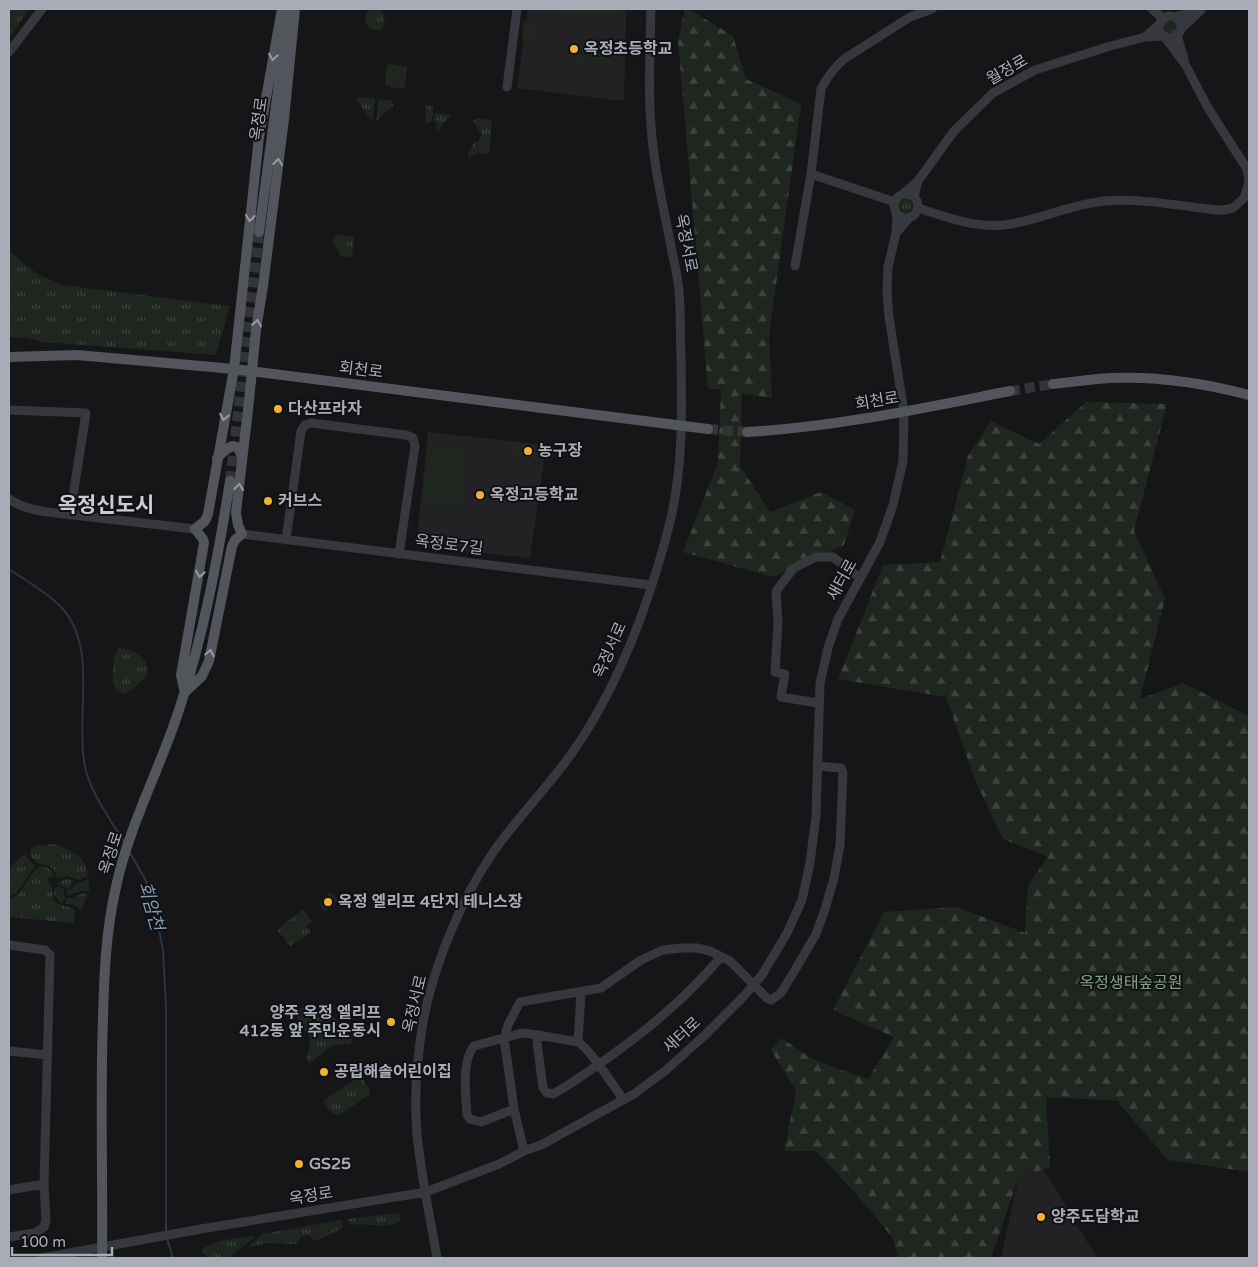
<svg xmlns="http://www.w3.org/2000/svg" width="1258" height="1267" font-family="'Varela Round','Noto Sans KR',sans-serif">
	<defs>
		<pattern id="grass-tufts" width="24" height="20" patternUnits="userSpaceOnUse" patternTransform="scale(1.25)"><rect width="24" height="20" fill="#1e261f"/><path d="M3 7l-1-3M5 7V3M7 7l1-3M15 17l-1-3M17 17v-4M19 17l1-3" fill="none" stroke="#3c433d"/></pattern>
		<pattern id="forest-firs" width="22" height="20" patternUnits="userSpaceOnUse" patternTransform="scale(1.25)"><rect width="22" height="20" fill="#1e261f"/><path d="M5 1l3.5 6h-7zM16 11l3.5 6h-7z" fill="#3c433d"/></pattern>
	</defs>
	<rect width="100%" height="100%" fill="#161618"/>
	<path fill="#222225" d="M528 9H626L624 101 517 88Z
		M428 432 546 445 530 558 416 546Z
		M1044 1170 1097 1258H1001L1019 1176Z"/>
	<path fill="url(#grass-tufts)" d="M9 9H29L9 39Z
		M370 10H382L383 13H385L383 28 380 30 371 29 365 23 366 14Z
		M1163 27a7 7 0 1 1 14 0a7 7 0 1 1-14 0Z
		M524 21 534 22 532 40 522 39Z
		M360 97 375 99 373 122 357 101V98Z
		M380 99 392 101 394 105 376 121 378 101Z
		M426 106H434L432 121 425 124Z
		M435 113 451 115 436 132 437 124 434 121Z
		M477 118 490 120 492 122 489 154 477 153 470 157 468 156V153L472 148 473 144 478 141 482 135 473 121Z
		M899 206a7 7 0 1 1 14 0a7 7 0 1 1-14 0Z
		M335 234 354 237 352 257 341 256 333 242Z
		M9 251 37 274 63 285 230 306 216 355 42 342 27 338 9 337Z
		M119 648C140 650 161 668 137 685 133 689 129 692 124 694 121 693 119 692 117 690 110 683 112 655 119 648Z
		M54 844C68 848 90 859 87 876L80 880 68 876 57 879C55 866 48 866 37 863L30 856 31 849 35 846Z
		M24 854 35 866 16 894 9 896V868Z
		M45 866 53 872 54 877H49L48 881 49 884 52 886 53 900C60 907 68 905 75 910L74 923 9 917V899C28 895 26 868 45 866Z
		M89 878V892L82 891 67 896V890L72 889 77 882H83Z
		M67 879 74 881 71 887 67 889 57 884 58 882Z
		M56 887H60L64 890 65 898 62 904 54 895V889Z
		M83 893 88 895 81 910 73 904H65L67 898H72Z
		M303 909 312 921 306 926 311 932 290 946 277 930Z
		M314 1005 321 1006 324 1011H329L352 1039 351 1043 331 1046 310 1063 306 1060 311 1039 298 1022 297 1013C301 1007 307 1006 314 1005Z
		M358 1078 363 1079 370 1090 369 1095 339 1115H334L324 1104V1100Z
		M399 1213 401 1221C388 1230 366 1222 350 1225L348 1219Z
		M341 1220 343 1221V1227L341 1229 318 1240H314L309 1235 301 1237 296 1244 266 1243 246 1248 263 1234Z
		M253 1236V1239L228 1258H208L201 1251C209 1240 239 1238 253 1236Z"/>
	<path fill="url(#forest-firs)" d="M685 9H689L733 36 746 79 801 104 769 335 772 398 742 394 740 466 770 512 821 492 855 510 844 545 773 577 683 552 718 462 721 389H708L678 40Z
		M1086 402 1167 404 1134 531 1165 599 1140 699 1183 683 1249 716V1172L1168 1160 1117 1101 1046 1097 1050 1168 1019 1176 991 1258H898L893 1238 857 1195 816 1151H784L796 1091 771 1050 781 1038 814 1060 868 1079 894 1037 833 1010 884 912 957 907 1025 933 1028 885 1048 857 1003 839 975 780 946 697 838 679 883 565 940 562 968 456 991 421 1039 444Z"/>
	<path fill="#1e261f" d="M544 9H617L615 20 544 12Z
		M582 46 613 50 611 65 580 61Z
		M392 64 407 67 405 85 404 88 399 89 385 85 387 65Z
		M515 442 543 446 541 461 513 457Z
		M429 445 466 449 459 508 421 504Z
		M330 892 339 900 325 911 318 904Z"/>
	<path fill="#2c353c" d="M327.5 1034a5.5 5.5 0 1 1 11 0a5.5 5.5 0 1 1-11 0Z"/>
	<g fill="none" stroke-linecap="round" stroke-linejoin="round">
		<path stroke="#2c353c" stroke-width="2" d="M9 569C26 581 47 592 61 607 98 646 76 713 84 761 88 790 109 817 124 842
			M130 853 145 879 154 902 163 951 166 1006V1231
			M167 1239 173 1258"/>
		<path stroke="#333438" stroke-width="10" stroke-dasharray="10 5" stroke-linecap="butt" d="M1010 391 1053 384
			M708 429 747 432
			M230 481 259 232"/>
		<path stroke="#37383d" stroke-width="9" d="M1152 9 1164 19
			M1159 27a11 11 0 1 1 22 0a11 11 0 1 1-22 0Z
			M1174 17 1201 10 1181 29
			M1177 35 1184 59
			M9 52 42 9
			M507 87 517 9
			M811 174 895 202
			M918 181 954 131 993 93 1035 70 1107 47 1145 37
			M903 194 918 181 914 197
			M918 208C946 217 974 228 1004 225 1038 221 1070 204 1105 201 1138 198 1182 206 1216 210H1224L1233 208 1244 198 1249 182 1247 169 1208 108 1185 64 1164 36 1145 37 1160 24
			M896 213C915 231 928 197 907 194 903 194 899 195 897 198 891 205 896 210 897 217 897 222 896 228 896 233L910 217
			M795 266 811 174 821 89C827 77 834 68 844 59L910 17 932 9
			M9 410 86 413 70 515
			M9 499C20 507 33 510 47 512L195 529
			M242 534 651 585
			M286 540 301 431 305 425 311 423 406 435 413 438 415 446 399 554
			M818 703 781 697 785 674 775 672 778 623 776 591 794 568 816 557H833L860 578
			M9 945 45 950 50 955 44 1184 46 1220 44 1227 35 1233 9 1237
			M578 1042 581 992
			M9 1051 48 1055
			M624 1100C613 1086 591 1050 578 1042L538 1035 537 1042 543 1088 547 1093 553 1094C568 1086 581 1076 595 1067 643 1034 683 1001 721 957
			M514 1109 481 1122 470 1119 467 1115C466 1096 461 1061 474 1046L522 1033 538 1035
			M524 1151 514 1109 504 1038 508 1025 520 1002 601 988 641 960 663 950 682 948H697L710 951 730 961 767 998 771 1000 781 993 795 970 816 934 825 909 834 878 840 845 843 773 841 768 817 766
			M9 1190 44 1184
			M42 1258 201 1229 426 1192 499 1164 524 1151 541 1145 634 1094 665 1071 704 1036 744 996 762 975 787 933 802 900 810 863 816 816 820 683 828 648 838 619 880 542 893 505 903 461 904 412 889 317 887 292 888 267 896 233
			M437 1258C430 1217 421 1176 417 1134 414 1098 417 1058 423 1022 434 964 461 899 494 851 518 817 548 787 572 753 619 686 650 601 670 522 683 468 682 413 681 357 680 335 681 313 679 291 678 278 675 265 672 252 666 219 658 187 654 154 647 106 650 57 651 9"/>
		<path stroke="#53555c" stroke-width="10" d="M259 232 289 9
			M9 357 77 355 234 369 708 429
			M1053 384C1072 382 1092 379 1111 378 1158 376 1204 383 1249 395
			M747 432C836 427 923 408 1010 391
			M217 458C227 447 238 438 242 459
			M184 689 181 675 204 543 203 539 195 529 205 521 208 514 234 369 259 137 282 9
			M185 692 202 676 209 661 232 546 235 540 242 534 238 525 236 513 249 401 256 330 263 286 284 119 295 9
			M102 1258C103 1178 100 1098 103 1018 104 975 106 930 116 887 129 825 161 767 180 707 204 633 218 557 230 481"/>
	</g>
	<defs><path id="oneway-chevron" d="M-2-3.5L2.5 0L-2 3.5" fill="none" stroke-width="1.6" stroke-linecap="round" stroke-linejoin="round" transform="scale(1.25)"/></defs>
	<g stroke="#979ba6">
		<use href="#oneway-chevron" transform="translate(273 57) rotate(100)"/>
		<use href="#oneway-chevron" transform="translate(278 162) rotate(-83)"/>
		<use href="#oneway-chevron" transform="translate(250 218) rotate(96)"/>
		<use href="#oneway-chevron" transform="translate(257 323) rotate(-81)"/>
		<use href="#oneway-chevron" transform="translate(224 417) rotate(101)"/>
		<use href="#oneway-chevron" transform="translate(239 487) rotate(-83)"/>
		<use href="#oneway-chevron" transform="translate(200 574) rotate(99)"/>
		<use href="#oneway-chevron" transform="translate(210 653) rotate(-78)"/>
	</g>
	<g fill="#f2b134" stroke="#111113" stroke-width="2">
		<circle cx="574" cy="49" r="5"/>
		<circle cx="278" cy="409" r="5"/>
		<circle cx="528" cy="451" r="5"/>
		<circle cx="480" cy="495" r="5"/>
		<circle cx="268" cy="501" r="5"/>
		<circle cx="328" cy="902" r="5"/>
		<circle cx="391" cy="1022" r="5"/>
		<circle cx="324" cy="1072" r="5"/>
		<circle cx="299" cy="1164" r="5"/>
		<circle cx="1041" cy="1217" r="5"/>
	</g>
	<g text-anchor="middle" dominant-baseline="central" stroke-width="4" stroke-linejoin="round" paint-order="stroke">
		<g font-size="16" font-weight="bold" fill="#a8adb8" stroke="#111113" text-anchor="start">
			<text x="584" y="49">옥정초등학교</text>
			<text x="288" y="409">다산프라자</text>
			<text x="538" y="451">농구장</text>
			<text x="490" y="495">옥정고등학교</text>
			<text x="278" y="501">커브스</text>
			<text x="338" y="902">옥정 엘리프 4단지 테니스장</text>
			<text x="381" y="1013" text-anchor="end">양주 옥정 엘리프<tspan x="381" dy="18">412동 앞 주민운동시</tspan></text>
			<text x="334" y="1072">공립해솔어린이집</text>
			<text x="309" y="1164">GS25</text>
			<text x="1051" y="1217">양주도담학교</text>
		</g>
		<g font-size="16" fill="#a8adb8" stroke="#111113">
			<text transform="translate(1007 70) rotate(-30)">월정로</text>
			<text transform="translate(259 119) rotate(-82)">옥정로</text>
			<text transform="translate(686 243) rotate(79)">옥정서로</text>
			<text transform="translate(361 370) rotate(7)">회천로</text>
			<text transform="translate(877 401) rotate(-9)">회천로</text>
			<text transform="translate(449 545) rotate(7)">옥정로7길</text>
			<text transform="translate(842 580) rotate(-61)">새터로</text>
			<text transform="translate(610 650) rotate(-66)">옥정서로</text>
			<text transform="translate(111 853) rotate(-72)">옥정로</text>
			<text transform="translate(415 1004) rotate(-77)">옥정서로</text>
			<text transform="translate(682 1035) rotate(-43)">새터로</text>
			<text transform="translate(311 1196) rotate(-9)">옥정로</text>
		</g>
		<g font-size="16" fill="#7fa381" stroke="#111113">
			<text x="1131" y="983">옥정생태숲공원</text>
		</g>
		<g font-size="18" font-style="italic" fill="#7f9bb3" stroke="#111113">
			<text transform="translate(151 906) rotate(74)">회암천</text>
		</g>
		<g font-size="21" font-weight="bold" fill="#c9ccd4" stroke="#111113">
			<text x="106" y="505">옥정신도시</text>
		</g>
	</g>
	<rect width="1258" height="1267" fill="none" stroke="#a8adb8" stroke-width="20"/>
	<path d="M12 1247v8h100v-8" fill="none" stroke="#a8adb8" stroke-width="2.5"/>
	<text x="20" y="1247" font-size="15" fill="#a8adb8" stroke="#111113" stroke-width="4" paint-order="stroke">100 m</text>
</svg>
